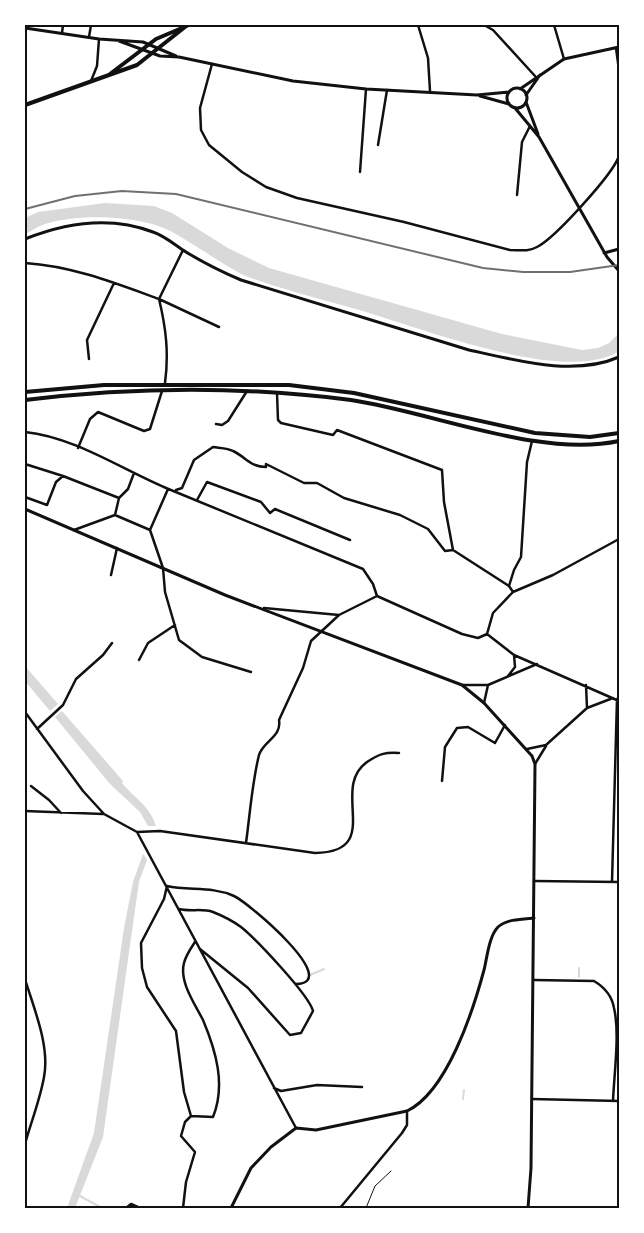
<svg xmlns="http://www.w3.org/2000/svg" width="644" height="1233" font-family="'Noto Sans',sans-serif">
	<rect width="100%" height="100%" fill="#fff"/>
	<path fill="#d9d9d9" d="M105 203 154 206 172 213 228 248 269 268 502 334 582 350 598 348 609 343 619 333V351C568 385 423 329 366 312 325 300 283 290 243 275 219 262 197 246 174 233 143 215 79 213 45 224 38 226 32 231 25 234V218L38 212Z
		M25 666 58 704 50 711 25 681Z
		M62 711 123 781 122 783C135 799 150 806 156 826H148L140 812 110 784 55 717Z
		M143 854 147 860 139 882 133 924 103 1137 75 1208H67L94 1133 124 928 133 882Z"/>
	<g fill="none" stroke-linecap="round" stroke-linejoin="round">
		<path stroke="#d9d9d9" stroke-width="2" d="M310 975 324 969
			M579 977V968
			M463 1099 464 1090
			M80 1196 102 1208"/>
		<path stroke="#111" stroke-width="1" d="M366 1208 375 1186 391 1171"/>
		<path stroke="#111" stroke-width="2.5" d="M418 25 428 58 430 91
			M484 25 493 30 535 76
			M554 25 564 59
			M62 33 63 25
			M89 37 91 25
			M616 48 619 70
			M212 64 200 108 201 130 209 145 242 172 266 187 297 198 404 222 510 250C520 250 528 252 537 247 555 238 613 174 619 156
			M91 81 97 66 99 39
			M378 145 387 90
			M360 172 366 89
			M517 195 522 142 530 126
			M183 250 159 299 219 327
			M25 263C72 266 115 283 159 299 166 328 169 353 165 383
			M89 359 87 340 114 283
			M277 393 278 420 281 423 333 435 337 430 442 470 444 502 453 550
			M216 424 222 425 228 421 247 391
			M25 432C74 437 121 469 166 488 231 515 297 542 363 569L373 584 377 596 339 615 311 641 303 668 279 720C282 737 263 741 259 755 252 783 250 814 246 843
			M78 448 90 419 98 412 144 431 150 429 162 391
			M25 464 63 476 119 498
			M168 489 150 530 163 568 165 592 179 640 202 657 251 672
			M176 490 182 488 194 460 213 447C219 448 228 448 233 451 246 457 250 467 266 467V464L304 483H317L344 498 400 515 428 529 445 551 453 550 509 586 513 592
			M25 497 47 505 56 482 63 476
			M197 500 207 482 261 502 270 513 275 509 350 540
			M115 515 150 530
			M74 530 115 515 119 498 128 489 134 473
			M619 539 553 575 513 592 493 613 487 634 514 655 619 701
			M111 575 117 548
			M509 586 514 570 521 557 527 462 532 441
			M377 596 462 634 478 638 487 634
			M264 608 339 615
			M139 660 148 643 175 625
			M508 676 515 667 514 655
			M462 685H488L537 664
			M484 703 488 685
			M587 708 613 698
			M25 712 83 791 104 814 137 832 296 1128
			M37 729 63 705 76 679 103 655 112 643
			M527 749 546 745 587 708 586 685
			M535 764 546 746
			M442 781 445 747 457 728 468 727 495 743 505 725
			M31 786 49 800 61 813
			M25 811 103 814
			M137 832 160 831 315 853C385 852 329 789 367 762 379 754 385 752 399 753
			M534 881 619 882
			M612 882 617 699
			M179 909C191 912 202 908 213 912 223 916 233 921 241 927 256 939 309 995 313 1011L301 1033 290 1035 248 988 200 949
			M25 979C34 1009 50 1046 44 1077 40 1100 31 1122 25 1144
			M534 980 594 981C604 987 612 996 614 1008 620 1033 614 1075 613 1101
			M274 1088 281 1091 317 1085 362 1087
			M532 1099 619 1101
			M191 1116 184 1092 176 1031 147 987 142 968 141 943 164 899 167 886C189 891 212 886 234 896 249 903 343 983 296 984
			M126 1208 131 1204 140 1208
			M183 1208 186 1182 195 1152 181 1136 185 1122 191 1116 213 1117C226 1085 216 1051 203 1020 195 1004 179 982 184 963 186 955 191 948 195 942
			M340 1208 402 1133 407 1125V1111"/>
		<path stroke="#111" stroke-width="3" d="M231 1208 251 1168 271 1147 296 1128 316 1130 407 1111C447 1092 473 1011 484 970 487 958 489 936 498 927 507 919 523 919 534 918"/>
		<path stroke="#111" stroke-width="3" d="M25 28 99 39 143 42 176 56
			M119 41 160 56 179 57 293 81 366 89 477 95 509 92
			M507 98a10 10 0 1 1 20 0a10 10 0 1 1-20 0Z
			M520 89 564 59 619 47
			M526 95 540 75
			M480 96 509 104
			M526 102 538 134
			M515 108 539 137 607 257 619 271
			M25 239C65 223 111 216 153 232 165 236 175 245 186 252 204 263 222 272 241 280L469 350C516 360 573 377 619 357
			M604 253 619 249
			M25 509 225 595 462 685 484 703 532 756 535 764 531 1168 528 1208"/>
		<path stroke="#111" stroke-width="4" d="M25 392 104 385H289L354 393 535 433 590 437 619 433
			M25 400C132 387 244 386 351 400 432 412 539 458 619 441"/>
		<path stroke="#111" stroke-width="4" d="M110 74 156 39 189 25
			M25 105 137 65 185 27"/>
		<path stroke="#707070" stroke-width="2" d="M25 209 75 196 122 191 176 194 483 268 523 272H570L619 265"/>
	</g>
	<rect width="644" height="1233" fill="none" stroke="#ffffff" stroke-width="52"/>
	<rect x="26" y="26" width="592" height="1181" fill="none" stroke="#111" stroke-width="2"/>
</svg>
